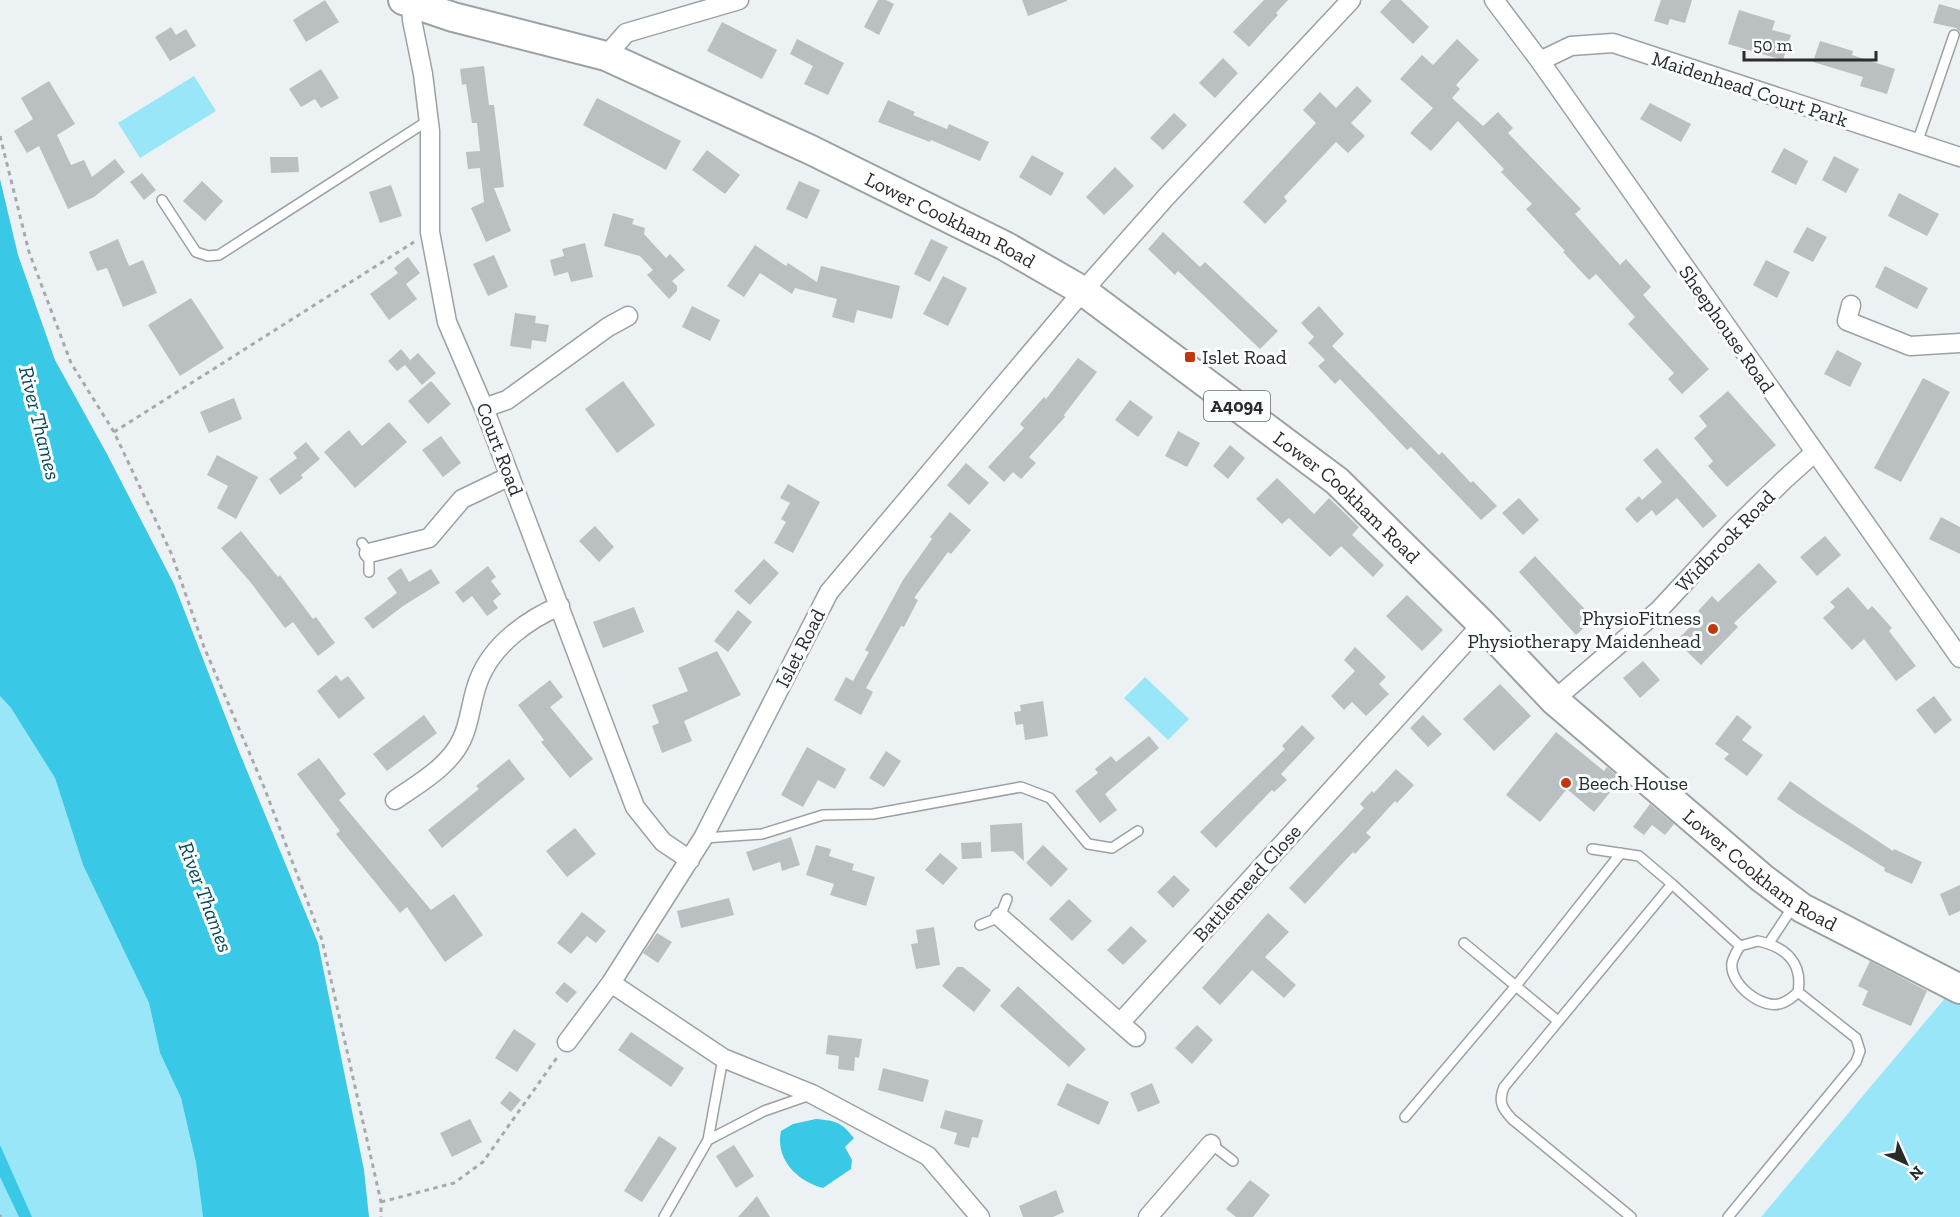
<svg xmlns="http://www.w3.org/2000/svg" width="1960" height="1217" font-family="'Zilla Slab',serif">
	<rect width="100%" height="100%" fill="#ecf1f3"/>
	<path fill="#9ae6f9" d="M194 76 216 111 140 158 118 123Z
		M1145 677 1189 719 1168 740 1124 698Z
		M0 696 11 708 55 778 83 865 149 1003 160 1053 181 1098 196 1163 203 1217H0Z
		M1957 984 1960 985V1217H1761Z"/>
	<path fill="#3ac8e7" d="M0 179 18 255 55 360 107 454 174 584 238 749 318 943 364 1170 369 1217H203L196 1163 181 1098 160 1053 149 1003 83 865 55 778 11 708 0 696Z
		M816 1119C837 1121 841 1122 854 1138L845 1147 852 1160 851 1169 823 1188C797 1181 775 1159 781 1131L793 1124Z
		M0 1145 32 1217H19L0 1177Z"/>
	<path fill="#bac0c1" d="M325 0 339 22 306 42 293 20Z
		M878 0H886L894 4 879 35 864 27Z
		M1022 0H1067V1L1028 16Z
		M1264 0H1288L1276 13 1278 15 1249 47 1233 32Z
		M1391 0H1401L1429 27 1413 44 1380 12Z
		M1661 0H1692L1685 23 1670 19 1668 25 1654 21Z
		M1939 4 1960 10V32L1956 28 1933 23Z
		M1739 10 1775 21 1772 30 1791 35 1783 60 1728 44Z
		M722 22 777 50 762 79 707 51Z
		M171 27 176 35 186 29 196 46 170 61 155 37Z
		M797 39 844 63 828 95 804 84 813 66 790 54Z
		M1457 39 1479 60 1456 85 1460 89 1452 98 1483 126 1498 112 1513 128 1508 133 1581 209 1575 214 1620 265 1626 259 1651 287 1643 295 1709 369 1682 394 1668 379 1674 373 1628 324 1635 317 1596 274 1589 280 1563 252 1565 251 1526 209 1532 204 1501 172 1504 169 1458 121 1431 151 1410 133 1433 108 1400 79 1422 55 1433 65Z
		M1820 41 1853 51 1852 55 1895 69 1887 94 1860 86 1863 77 1813 62Z
		M1223 58 1238 73 1215 98 1199 83Z
		M484 66 489 105H494L504 187 494 188 511 231 486 242 471 208 484 202 480 168 468 169 466 152 480 151 477 123H472L466 84 462 85 460 69Z
		M321 69 339 98 321 108 315 99 301 107 289 89Z
		M49 81 75 124 57 135 71 165 84 160 92 177 115 159 125 172 94 197 68 209 39 146 27 153 14 131 33 119 21 98Z
		M1357 86 1372 101 1351 123 1365 136 1348 153 1336 142 1284 197 1287 201 1265 224 1243 202 1316 123 1303 110 1320 92 1336 108Z
		M597 98 681 141 666 170 583 125Z
		M888 100 915 112 913 115 947 129 949 124 989 142 980 161 931 140 930 142 878 122Z
		M1650 103 1691 124 1681 142 1640 119Z
		M1174 113 1187 125 1163 150 1150 138Z
		M1784 148 1808 161 1796 185 1771 172Z
		M707 150 740 175 725 194 692 170Z
		M1032 155 1064 173 1051 196 1019 177Z
		M1834 156 1859 169 1846 193 1822 180Z
		M270 157H298L299 172 271 173Z
		M1115 167 1134 186 1104 215 1086 197Z
		M142 173 156 190 144 200 130 182Z
		M202 181 223 201 205 221 183 201Z
		M799 181 820 190 807 219 786 209Z
		M391 185 402 216 380 223 369 192Z
		M1899 193 1939 214 1927 236 1888 216Z
		M613 213 634 219 632 224 645 228 644 234 666 258 670 254 685 270 672 281 677 286V291L669 299 647 275 653 270 640 256 604 246Z
		M1807 227 1827 237 1813 262 1793 252Z
		M1163 232 1200 267 1205 262 1278 331 1260 349 1178 271 1175 275 1148 249Z
		M118 239 129 266 143 260 157 293 123 307 107 268 97 271 89 252Z
		M931 239 948 247 930 282 914 274Z
		M585 243 593 277 571 282 568 272 554 276 550 260 564 256 562 249Z
		M755 245 786 266 788 263 817 282 821 266 900 286 892 319 857 310 854 323 832 317 837 299 795 288 792 294 760 273 744 297 727 286Z
		M494 255 508 287 488 296 473 264Z
		M408 257 420 273 406 284 417 299 389 320 370 294 398 273 394 268Z
		M1766 260 1790 272 1777 298 1753 285Z
		M1885 266 1928 288 1917 309 1875 287Z
		M943 276 967 288 948 326 923 314Z
		M191 298 224 348 180 376 148 325Z
		M692 306 720 320 710 341 682 327Z
		M1319 306 1344 334 1332 346 1439 455 1442 452 1471 483 1473 481 1497 506 1481 520 1411 447 1407 450 1340 379 1335 384 1318 366 1325 360 1308 343 1314 337 1301 323Z
		M515 313 536 316 535 323 549 325 546 342 532 340 531 349 510 346Z
		M401 349 410 360 406 364 418 353 436 373 422 385 405 365 397 371 388 361Z
		M1837 350 1862 363 1850 387 1824 374Z
		M1078 358 1097 372 1064 415 1065 417 1029 457 1036 463 1021 479 1013 472 1004 482 988 467 1024 428 1020 424 1044 397 1046 399Z
		M1923 378 1950 392 1901 482 1874 468Z
		M431 381 451 404 428 424 408 401Z
		M623 381 655 425 617 453 585 409Z
		M1728 391 1776 445 1727 487 1708 466 1713 461 1694 438 1707 426 1699 416Z
		M234 398 242 419 209 433 200 412Z
		M1130 400 1153 417 1138 437 1115 420Z
		M389 422 407 442 355 488 324 452 349 430 362 446Z
		M1178 431 1200 443 1187 467 1165 456Z
		M441 436 461 463 443 477 422 450Z
		M306 442 320 459 301 475 303 478 280 495 269 479 297 458 293 453Z
		M1230 445 1245 458 1228 479 1213 466Z
		M1657 448 1717 516 1703 528 1677 498 1656 516 1652 510 1637 523 1625 509 1639 496 1642 500 1662 482 1643 460Z
		M217 455 258 477 236 519 217 508 228 486 207 475Z
		M966 463 989 483 969 505 947 485Z
		M1277 478 1314 514 1329 498 1359 527 1352 535 1384 565 1373 577 1341 546 1330 557 1289 518 1282 524 1256 499Z
		M788 484 820 502 793 553 774 543 786 522 781 519 790 503 780 498Z
		M1519 498 1539 520 1523 535 1502 513Z
		M950 512 971 530 951 554 948 552 914 598 918 600 904 627 901 626 866 688 873 692 861 715 834 700 846 677 853 681 869 652 865 650 903 580 932 539 930 537Z
		M1941 517 1960 527V554L1929 539Z
		M595 526 614 547 599 562 579 541Z
		M241 531 278 577 280 575 313 619 316 617 335 643 318 656 293 622 285 628 251 583 221 548Z
		M1825 536 1841 555 1817 576 1800 557Z
		M1535 556 1594 619 1576 635 1519 572Z
		M764 559 779 573 750 605 734 591Z
		M1759 563 1777 582 1734 623 1738 627 1701 665 1676 641 1702 615 1698 611 1712 596 1718 602Z
		M488 566 496 577 491 581 501 594 493 601 498 608 487 616 472 596 463 603 455 592Z
		M401 568 409 582 431 569 440 583 403 606 373 629 364 618 397 593 387 578Z
		M1848 587 1868 610 1872 606 1892 628 1889 631 1916 666 1896 681 1864 639 1852 650 1823 618 1835 607 1830 602Z
		M1407 595 1443 630 1422 651 1386 616Z
		M634 607 644 632 603 648 593 622Z
		M738 610 752 622 728 652 714 641Z
		M1355 647 1386 677 1379 684 1389 694 1366 716 1352 702 1344 710 1331 696 1355 671 1344 660Z
		M717 651 741 695 684 721 692 741 662 753 652 726 659 723 652 705 688 691 678 668Z
		M1643 661 1660 680 1640 698 1623 678Z
		M336 675 341 681 348 676 365 698 339 719 317 691Z
		M550 680 563 697 550 707 593 759 570 778 541 742 544 740 518 705Z
		M1500 684 1531 716 1494 751 1463 719Z
		M1934 696 1952 720 1935 734 1916 710Z
		M1043 701 1048 736 1025 740 1023 724 1016 725 1014 712 1021 711 1020 705Z
		M424 715 437 733 387 771 373 754Z
		M1423 715 1442 734 1428 747 1410 728Z
		M1737 715 1752 727 1742 740 1763 755 1747 776 1724 759 1729 754 1715 744Z
		M1302 725 1315 738 1281 774 1287 780 1274 792 1272 790 1216 848 1200 832 1285 749 1282 746Z
		M1556 732 1604 771 1607 767 1621 779 1594 812 1567 789 1540 822 1506 795Z
		M1149 736 1159 748 1105 794 1117 810 1100 823 1075 791 1098 773 1095 769 1111 756 1116 762Z
		M807 747 846 769 835 789 818 780 803 807 781 795Z
		M886 751 901 761 884 787 869 778Z
		M319 758 346 794 339 800 431 910 454 894 483 935 445 962 407 907 400 913 336 834 340 831 297 774Z
		M509 759 525 779 442 848 428 830 479 789 476 786Z
		M1396 769 1414 785 1397 803 1395 801 1366 833 1371 837 1355 854 1353 852 1305 904 1289 888 1364 808 1360 804 1372 791 1374 793Z
		M1790 781 1825 806 1893 851 1894 849 1922 862 1912 884 1884 871 1885 868 1798 814 1777 799Z
		M1650 804 1674 824 1665 835 1652 825 1644 835 1633 827Z
		M1022 823 1024 861 1013 851 991 852 990 825Z
		M575 828 596 854 567 877 546 851Z
		M791 837 800 865 782 871 780 862 753 871 746 852Z
		M981 842 982 858 962 859 961 843Z
		M816 845 831 849 829 856 854 864 852 870 875 877 866 906 830 895 834 884 806 875Z
		M1043 845 1068 869 1051 887 1026 863Z
		M940 853 958 868 943 885 925 870Z
		M1174 875 1190 890 1173 908 1157 892Z
		M1960 885V911L1949 916 1940 894Z
		M729 898 734 915 681 928 677 911Z
		M1069 899 1092 921 1072 941 1049 919Z
		M582 912 606 931 596 943 587 936 571 954 557 943Z
		M1268 913 1289 932 1265 957 1296 985 1284 998 1252 970 1220 1005 1202 988Z
		M1131 926 1147 941 1123 965 1107 950Z
		M934 927 940 965 916 969 911 944 918 943 916 930Z
		M657 933 672 942 658 963 643 953Z
		M1870 961 1927 991 1911 1026 1862 1005 1868 991 1858 986Z
		M957 967H963L991 990 974 1012 942 986Z
		M564 982 577 992 567 1003 555 993Z
		M1018 986 1086 1049 1069 1067 1000 1006Z
		M1197 1025 1213 1040 1192 1064 1175 1048Z
		M514 1029 536 1044 517 1072 495 1058Z
		M631 1032 684 1068 671 1087 618 1050Z
		M828 1035 862 1039 859 1058 855 1057 854 1071 838 1069 839 1056 826 1054Z
		M883 1068 929 1080 923 1102 878 1090Z
		M1067 1083 1109 1102 1099 1125 1057 1105Z
		M1152 1083 1160 1103 1138 1112 1130 1093Z
		M510 1091 521 1100 511 1112 500 1103Z
		M945 1110 983 1120 978 1138 972 1137 969 1148 954 1144 957 1133 940 1128Z
		M470 1119 482 1142 452 1157 440 1133Z
		M659 1136 677 1148 642 1202 624 1191Z
		M734 1145 754 1176 736 1188 716 1156Z
		M1250 1180 1270 1195 1253 1217H1236L1226 1209Z
		M1056 1190 1064 1212 1053 1217H1023L1019 1206Z
		M757 1196 770 1217H738Z"/>
	<g fill="none" stroke-linecap="round" stroke-linejoin="round">
		<defs>
			<path id="service" d="M1917 143 1954 35
				M162 200 196 252 208 256 219 255 429 120
				M362 543 369 553V572
				M704 838 762 834 823 815 873 814 1021 787 1050 798 1088 844 1112 848 1138 831
				M1592 849 1639 856 1672 884
				M980 925 1000 917 1007 899
				M1758 941C1786 947 1803 963 1798 992 1794 996 1788 1001 1782 1003 1763 1011 1729 984 1732 963 1733 957 1737 951 1740 946Z
				M1464 943 1558 1021
				M1769 943 1794 905
				M1405 1117 1515 987 1621 853
				M708 1140 764 1111 810 1095
				M1211 1144 1233 1161
				M664 1217 708 1140 723 1058
				M1631 1217 1512 1119C1502 1108 1498 1102 1504 1087L1672 884 1740 946
				M1728 1217 1856 1062 1860 1051 1856 1038 1798 992"/>
			<path id="minor" d="M1494 0 1540 61 1960 658
				M411 3 412 20 423 74 430 131V232L447 322 484 408 635 807 663 842 690 860
				M606 56 626 33 739 0
				M1540 61 1571 46 1613 43 1960 157
				M1851 305 1847 321 1910 346 1960 343
				M484 408 507 400 608 327 628 316
				M369 553 429 538 462 499 510 476
				M1554 700 1659 610 1735 528 1784 480 1814 453
				M395 800C419 783 449 767 462 739 471 720 471 697 480 677 494 644 528 619 560 606
				M1000 917 1120 1023 1482 624
				M611 983 703 838 829 592 1083 291 1167 196 1351 0
				M1120 1023 1136 1037
				M567 1042 611 983 723 1058 812 1094 928 1156 980 1217
				M1148 1217 1211 1144"/>
			<g id="primary">
				<path id="s1" d="M403 0 453 17 606 56 811 150 1005 246 1083 291 1337 481 1482 624 1554 700 1762 878 1802 908 1960 989"/>
			</g>
		</defs>
		<use href="#service" stroke="#9ca1a3" stroke-width="12"/>
		<use href="#minor" stroke="#9ca1a3" stroke-width="21"/>
		<use href="#primary" stroke="#9ca1a3" stroke-width="32"/>
		<path stroke="#a6aaab" stroke-width="3" stroke-dasharray="4.5 4.5" stroke-linecap="butt" d="M0 136 29 252 71 363 114 432 172 555 204 647 264 787 322 940 381 1202V1217
			M114 432 414 242
			M381 1202 454 1183 483 1162 558 1056
			M0 1215 1 1217"/>
		<use href="#service" stroke="#fff" stroke-width="9"/>
		<use href="#minor" stroke="#fff" stroke-width="18"/>
		<use href="#primary" stroke="#fff" stroke-width="28"/>
	</g>
	<g fill="#c0370b" stroke="#fbfeff" stroke-width="2">
		<rect x="1184" y="351" width="12" height="12" rx="3"/>
		<circle cx="1713" cy="629" r="6"/>
		<circle cx="1566" cy="783" r="6"/>
	</g>
	<g text-anchor="middle" dominant-baseline="central" stroke-width="6" stroke-linejoin="round" paint-order="stroke">
		<rect fill="#fbfeff" stroke="#696b6b" stroke-width="1.5" x="1204" y="391" width="66" height="30" rx="4.5"/>
		<g font-size="18" font-weight="bold" fill="#2a2c2c">
			<text x="1237" y="406">A4094</text>
		</g>
		<g font-size="20" fill="#2a2c2c" stroke="#fbfeff">
			<text transform="translate(1750 89) rotate(18)">Maidenhead Court Park</text>
			<text stroke="none"><textPath href="#s1" startOffset="592">Lower Cookham Road</textPath></text>
			<text transform="translate(1727 329) rotate(55)">Sheephouse Road</text>
			<text transform="translate(500 449) rotate(69)">Court Road</text>
			<text stroke="none"><textPath href="#s1" startOffset="1078">Lower Cookham Road</textPath></text>
			<text transform="translate(1725 541) rotate(-46)">Widbrook Road</text>
			<text transform="translate(800 648) rotate(-63)">Islet Road</text>
			<text stroke="none"><textPath href="#s1" startOffset="1636">Lower Cookham Road</textPath></text>
			<text transform="translate(1247 883) rotate(-48)">Battlemead Close</text>
		</g>
		<g font-size="20" fill="#2a2c2c" stroke="#fbfeff" text-anchor="start">
			<text x="1202" y="357">Islet Road</text>
			<text x="1701" y="618" text-anchor="end">PhysioFitness<tspan x="1701" dy="23">Physiotherapy Maidenhead</tspan></text>
			<text x="1578" y="783">Beech House</text>
		</g>
		<g font-size="21" font-style="italic" fill="#0b4855" stroke="#fbfeff">
			<text transform="translate(40 423) rotate(76)">River Thames</text>
			<text transform="translate(206 897) rotate(69)">River Thames</text>
		</g>
	</g>
	<g transform="translate(1906 1163) rotate(135)" stroke="#fbfeff" stroke-width="4.5" paint-order="stroke">
	<path d="M0-4.5L10 22L0 15L-10 22Z" fill="#2a2c2c"/>
	<text y="-9" font-size="16" font-weight="bold" text-anchor="middle" fill="#2a2c2c">N</text>
	</g>
	<path d="M1744 51v9h132v-9" fill="none" stroke="#2a2c2c" stroke-width="3"/>
	<text x="1753" y="51" font-size="18" fill="#2a2c2c" stroke="#fbfeff" stroke-width="4.5" paint-order="stroke">50 m</text>
</svg>
